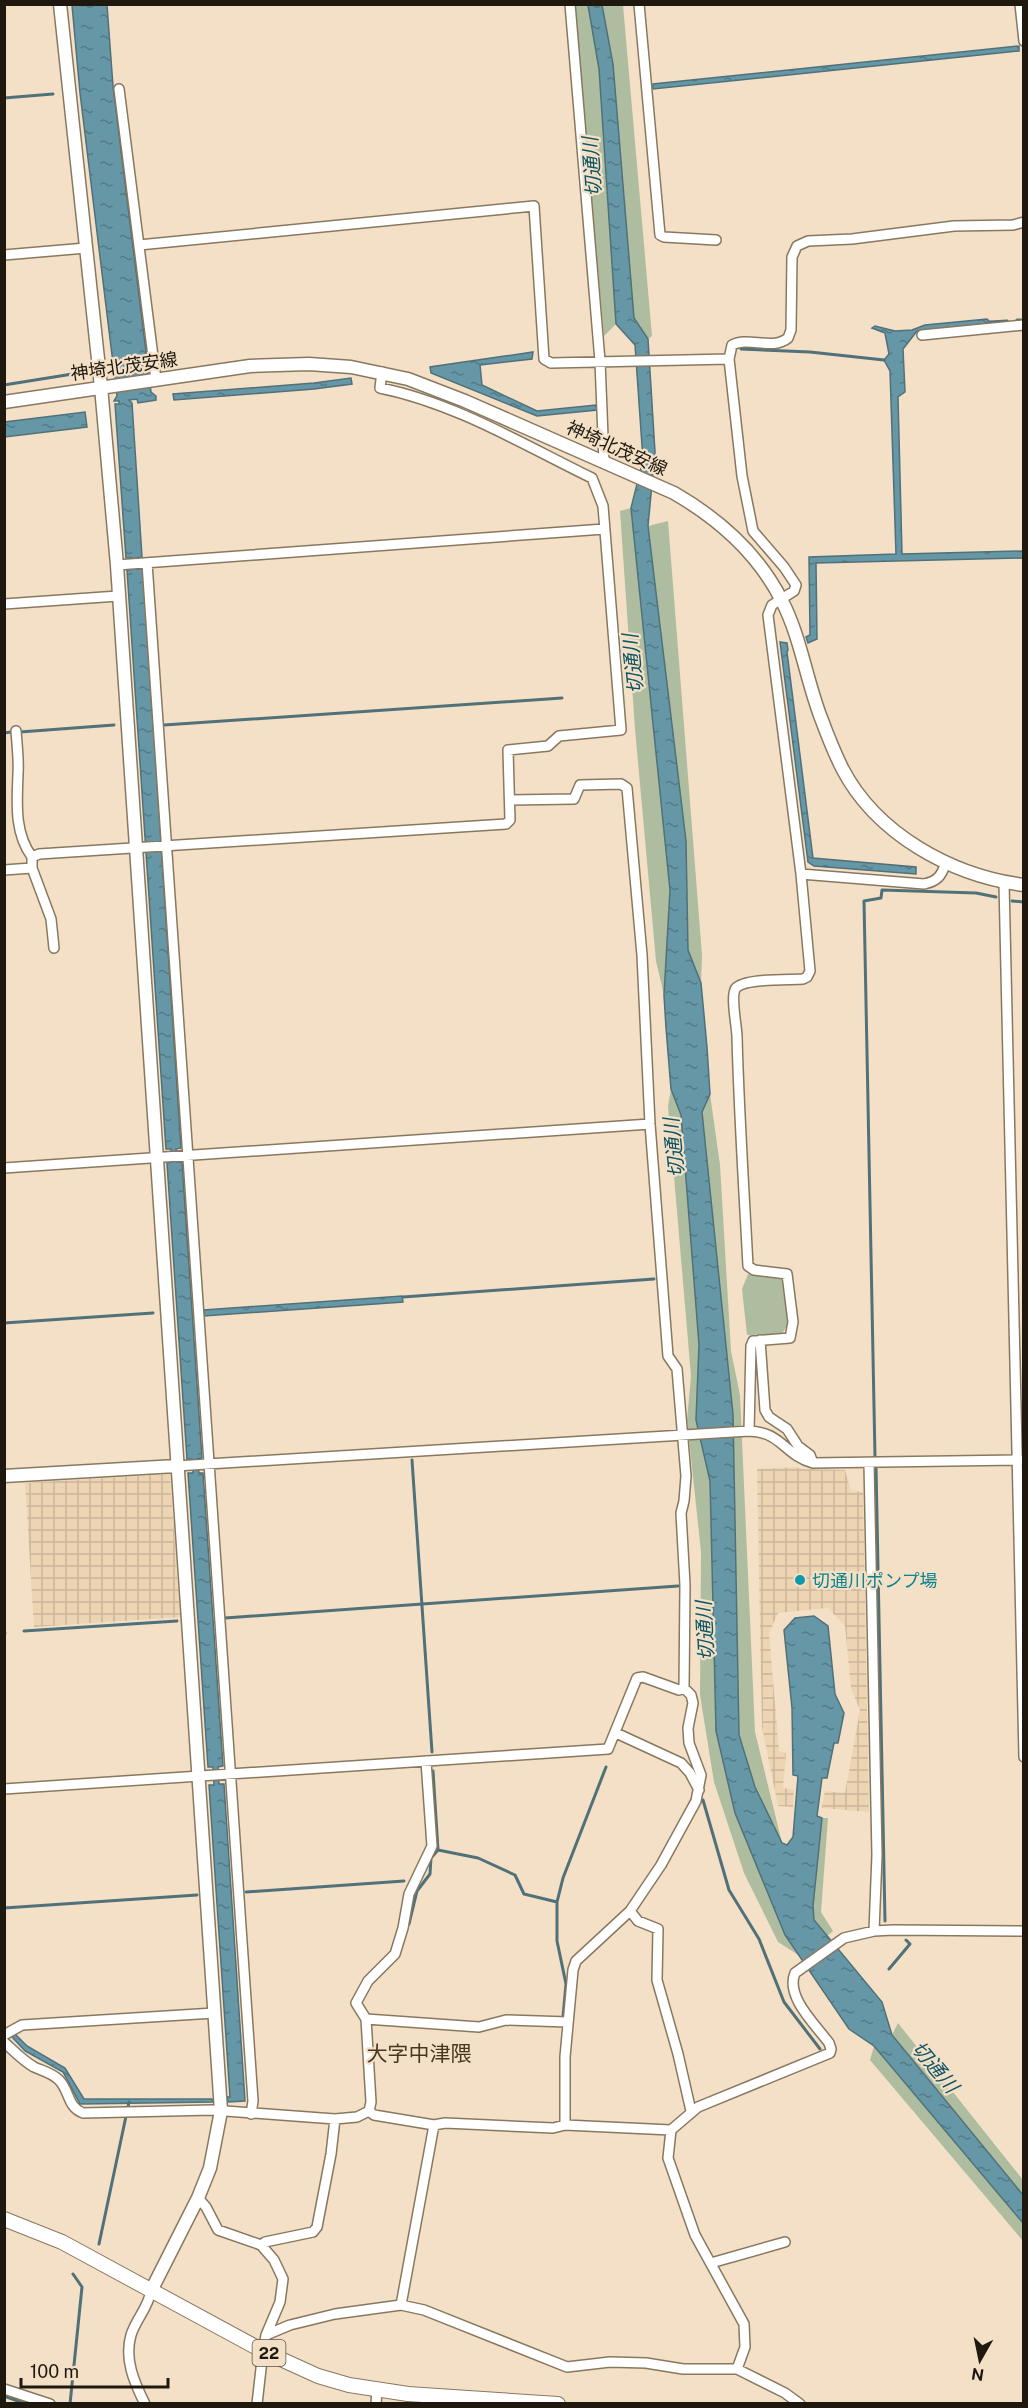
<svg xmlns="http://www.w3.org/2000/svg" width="1028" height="2408" font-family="'Public Sans','Noto Sans JP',sans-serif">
	<defs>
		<pattern id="industrial-grid" width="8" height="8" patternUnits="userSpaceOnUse" patternTransform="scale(1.5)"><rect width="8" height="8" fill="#edd5b4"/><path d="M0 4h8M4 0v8" fill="none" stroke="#cbb69a"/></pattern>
		<pattern id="water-ripples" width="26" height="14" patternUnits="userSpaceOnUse" patternTransform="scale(1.5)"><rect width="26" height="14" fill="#6697a7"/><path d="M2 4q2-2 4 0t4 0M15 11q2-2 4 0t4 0" fill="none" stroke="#537a86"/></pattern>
	</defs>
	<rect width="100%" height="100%" fill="#f3e0c6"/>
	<path fill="url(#industrial-grid)" d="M796 1467 801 1469 845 1470 851 1491 863 1492 869 1812 822 1808 825 1791 845 1793 860 1710 851 1688 845 1626 828 1608 778 1613 769 1633 779 1751 786 1753 783 1788 794 1790 793 1807 778 1806 762 1727 757 1469Z
		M170 1474 180 1617 34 1627 25 1483Z"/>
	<path fill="#aebd9f" d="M574 5H588L599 69 616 324 604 336Z
		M602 5H623L652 336 648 339 634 318 613 64Z
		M631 508 670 890 664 995 656 961 635 729 620 511Z
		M668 521 702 955 701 983 688 951 686 841 648 526Z
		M671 1089 681 1115 699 1345 696 1420 710 1481 716 1731 735 1813 785 1935 800 1956 778 1942 744 1873 714 1782 700 1695 701 1552 687 1420 691 1376 668 1106Z
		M710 1094 720 1165 731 1351 740 1395 755 1732 782 1843 755 1787 739 1735 733 1414 702 1112Z
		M748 1274 783 1279 788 1324 782 1334 747 1335 742 1289Z
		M822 1818H828L821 1912 833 1931 827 1936 814 1920 813 1906Z
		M898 2023 1023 2180V2195L892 2035Z
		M874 2046 1023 2223V2241L870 2060Z"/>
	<path fill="url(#water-ripples)" stroke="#507179" stroke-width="1.5" d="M72 5H107L113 86 151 392 156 396V400L138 403 137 399 129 400 132 403 142 557 136 558 137 569H143L181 1148 176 1149 177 1162H182L202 1458 197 1459 199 1473H203L223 1766 218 1767 219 1784H224L245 2101 228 2102 227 2097H230L209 1785H214L213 1767H208L188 1473H193L192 1459H187L167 1163 172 1162 171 1149H166L127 570 133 569 132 558H126L115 404H119V401H114L117 396 80 93Z
		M588 5H602L613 64 634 318 648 339 655 452 648 526 686 841 688 950 701 983 707 1047 710 1094 702 1112 733 1414 739 1735 755 1787 782 1843 787 1845 793 1837 798 1776 793 1775 792 1708 784 1630 795 1618 814 1616 828 1626 835 1694 844 1713 838 1743H834L827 1778H822L817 1816 822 1818 813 1906 814 1920 882 2002 892 2035 1023 2195V2223L874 2046 849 2029 785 1935 735 1813 716 1731 710 1481 696 1420 699 1345 681 1115 671 1089 666 1028 664 995 670 890 631 508 643 460 635 345 616 324 599 69Z
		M1019 46V51L653 89V84Z
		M987 319 991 323 917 331 903 349 905 392 898 397 902 554 1023 551V558L816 563 817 639 808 643 806 637 810 635 809 557 896 554 890 371 884 360 889 354 885 333 872 328 875 326 895 331 912 330 925 325Z
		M533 352 532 359 480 365 482 385 537 411 596 405 597 410 537 416 431 373 430 367Z
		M351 378 352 384 314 389 174 400 173 394 314 383Z
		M85 412 87 427 5 437V422Z
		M780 642 787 643 788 650 787 652 813 858 916 867V874L814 866 808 862Z
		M402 1296 403 1302 204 1316V1310Z
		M15 2034 27 2046 65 2068 84 2099H212L213 2102 80 2104 63 2072 25 2051 12 2037Z"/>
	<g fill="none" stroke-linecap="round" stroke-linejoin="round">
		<path stroke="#507179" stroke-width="3" d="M4 98 53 94
			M1017 320H1024
			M990 322 1007 321
			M741 349 810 352 884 360
			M4 385 85 372
			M164 725 562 698
			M20 732 114 725
			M4 733 11 732
			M1012 901 1024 902
			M403 1297 654 1279
			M4 1323 153 1313
			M875 1457 864 901 881 898 882 890 976 893 996 897
			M412 1460 432 1752
			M876 1467 885 1921
			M225 1618 678 1586
			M24 1631 177 1621
			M4 1633H5
			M433 1771 438 1850 478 1858 515 1875 524 1894 557 1902V1941L566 1984 563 2017
			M703 1800 729 1890 759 1939 784 2002 820 2049
			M246 1892 404 1881
			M557 1902 563 1878 606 1767
			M4 1908 197 1895
			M409 1924 417 1891 430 1874 431 1858 438 1850
			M889 1969 910 1944 906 1940
			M99 2244 129 2102
			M4 2396 26 2404
			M70 2404 82 2287 73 2274"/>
		<defs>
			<path id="street" d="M570 4 600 361 604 462
				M639 4 660 235 664 237 716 240
				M1020 4 1024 41
				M119 89 156 380
				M139 245 534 206 544 359 551 363 729 359
				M4 255 86 248
				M922 335 1024 325
				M147 563 253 2101 251 2114
				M117 565 604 529
				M4 604 118 596
				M16 731C17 745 19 760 18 774 17 802 14 833 32 857
				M510 800 574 799 580 785 621 784 627 788 642 955 650 1124 668 1356 677 1369 686 1476 684 1501 681 1513 685 1585 684 1688
				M32 868 51 919 54 948
				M4 870 32 868V857L39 854 506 824 510 820 508 750 548 746 559 736 621 730 603 506 592 478C524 445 455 403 380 388L382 372
				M801 874 924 884C938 881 941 876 946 863
				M1004 883 1024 1757
				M4 1168 650 1124
				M760 1340 765 1410 769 1417 787 1429 798 1446 810 1455 813 1463
				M749 1431 751 1346 753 1341 790 1338 793 1322 787 1274 754 1270 748 1266C744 1190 739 1114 737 1037 737 1027 730 995 736 988 745 978 789 980 803 979L807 977 810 971 801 874 768 615 772 605 794 591 796 585 784 567 753 531 742 476 729 359 732 345C749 336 772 351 788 338L791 330 792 257 797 246 808 241 852 239 954 226 1013 225 1024 222
				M869 1463 877 1855 874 1931
				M176 1466 749 1431C782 1432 784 1455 813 1463L1021 1460
				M616 1733 681 1763 690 1773 699 1790
				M4 1789 608 1749 637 1678 643 1677 679 1690 684 1688 691 1695 693 1703 688 1728 689 1743 701 1775 696 1801 661 1865 630 1911 576 1961 573 1970 565 2057V2125
				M630 1911 638 1921 658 1929 657 1980 678 2054 691 2111
				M366 2019 479 2027 506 2020 568 2022
				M4 2035 22 2025 214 2013
				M4 2042C14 2051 22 2060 34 2067 43 2071 52 2073 59 2080 70 2091 67 2107 83 2113L212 2110 335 2119 357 2117 369 2111 371 2102 366 2019 356 2003 368 1981 395 1954 403 1928 409 1894 432 1846 426 1761
				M369 2111 374 2115 434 2125 445 2123 553 2128 565 2125 671 2130
				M198 2198 206 2207 218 2230 261 2245 274 2260 283 2279 280 2302 266 2335 263 2351 257 2404
				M261 2245 265 2242 313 2232 317 2227 331 2154 335 2119
				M711 2263 785 2242
				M401 2305 434 2125
				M266 2335 290 2325 335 2314 401 2305 424 2310 567 2367 610 2362 646 2363 683 2369H737L785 2393 800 2404
				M737 2369 745 2347 744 2324 695 2235 668 2158 671 2130 698 2107 830 2053 831 2049 829 2043C816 2025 785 1997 795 1973L844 1938 874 1931 893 1930 1024 1931
				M4 2389 50 2404
				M145 2404C134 2382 124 2359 131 2335 136 2319 148 2308 151 2291
				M376 2404 377 2390"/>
			<path id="secondary" d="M60 4 101 387 117 565 221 2111 210 2168 198 2198 151 2291
				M4 402 250 366 309 364 351 367 408 379 465 401 674 493C719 519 758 553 782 601 801 638 806 679 821 718 827 734 834 752 842 768 876 834 952 876 1024 885
				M4 1476 176 1466"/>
			<path id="primary" d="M4 2219 62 2242 263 2351 318 2376 349 2385 408 2394 558 2404"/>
		</defs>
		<use href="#street" stroke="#897860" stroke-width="12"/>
		<use href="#secondary" stroke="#897860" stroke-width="15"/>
		<use href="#primary" stroke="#897860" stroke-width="16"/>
		<use href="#street" stroke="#fff" stroke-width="9"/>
		<use href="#secondary" stroke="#fff" stroke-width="12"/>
		<use href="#primary" stroke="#fff" stroke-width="14"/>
	</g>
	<circle fill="#0f9aa8" stroke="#f3e0c6" stroke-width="2" cx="800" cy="1580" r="6"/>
	<g text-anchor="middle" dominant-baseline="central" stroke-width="4.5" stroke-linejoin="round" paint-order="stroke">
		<rect fill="#f3e0c6" stroke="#5e5445" stroke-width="1.5" x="252.5" y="2340" width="33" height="26" rx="4.5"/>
		<g font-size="16" font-weight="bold" fill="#1e180e">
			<text x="269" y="2353">22</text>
		</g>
		<g font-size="18" fill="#1e180e" stroke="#f3e0c6">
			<text transform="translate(124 366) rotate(-8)">神埼北茂安線</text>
			<text transform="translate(617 448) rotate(24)">神埼北茂安線</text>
		</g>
		<g font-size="18" fill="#0d838f" stroke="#f3e0c6" text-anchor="start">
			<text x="812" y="1580">切通川ポンプ場</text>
		</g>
		<g font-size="20" font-style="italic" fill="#0e5566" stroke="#f3e0c6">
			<text transform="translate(592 167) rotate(-94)">切通川</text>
			<text transform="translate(633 664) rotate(-96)">切通川</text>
			<text transform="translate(674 1148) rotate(-96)">切通川</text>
			<text transform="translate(705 1631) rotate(-93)">切通川</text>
			<text transform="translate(935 2067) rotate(50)">切通川</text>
		</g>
		<g font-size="21" fill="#473721" stroke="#f3e0c6">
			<text x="419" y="2053">大字中津隈</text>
		</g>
	</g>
	<rect width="1028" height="2408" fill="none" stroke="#1e180e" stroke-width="12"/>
	<g transform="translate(980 2360) rotate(189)" stroke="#f3e0c6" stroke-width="4.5" paint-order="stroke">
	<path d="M0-4.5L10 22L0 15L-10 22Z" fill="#1e180e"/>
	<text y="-9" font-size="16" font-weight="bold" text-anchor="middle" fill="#1e180e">N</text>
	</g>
	<path d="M21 2378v9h147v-9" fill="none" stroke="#1e180e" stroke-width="3"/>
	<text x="30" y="2378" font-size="18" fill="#1e180e" stroke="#f3e0c6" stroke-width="4.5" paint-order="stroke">100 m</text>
</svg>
